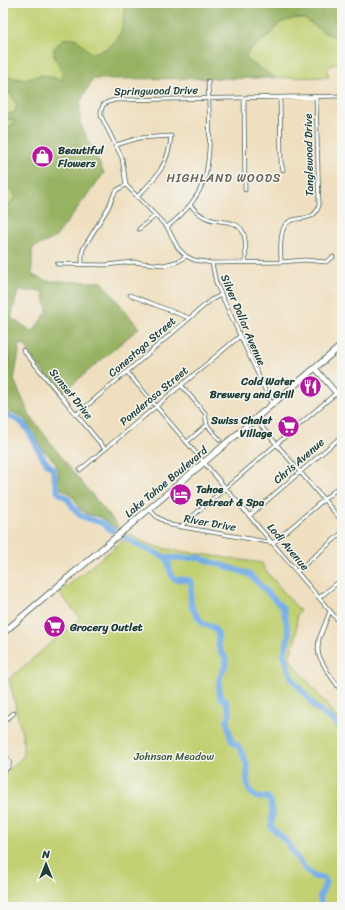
<svg xmlns="http://www.w3.org/2000/svg" width="345" height="910" font-family="Sriracha,sans-serif">
	<rect width="100%" height="100%" fill="#f6f6f2"/>
	<filter id="ink" filterUnits="userSpaceOnUse"><feTurbulence type="fractalNoise" baseFrequency=".025" numOctaves="2"/><feDisplacementMap in="SourceGraphic" scale="8" xChannelSelector="R" yChannelSelector="G"/><feConvolveMatrix kernelMatrix="1 2 1 2 8 2 1 2 1" color-interpolation-filters="sRGB"/></filter>
	<filter id="wash" filterUnits="userSpaceOnUse"><feTurbulence type="fractalNoise" baseFrequency=".012" numOctaves="4" result="noise"/><feDisplacementMap in="SourceGraphic" scale="16" xChannelSelector="R" yChannelSelector="G"/><feGaussianBlur stdDeviation="0.9" result="paint"/><feColorMatrix in="noise" values="0 0 0 0 0 0 0 0 0 0 0 0 0 0 0 0 0 1.4 0 .05"/><feComposite in="paint" operator="in"/></filter>
	<g filter="url(#wash)">
		<rect width="100%" height="100%" fill="#efdfc0"/>
		<path fill="#c1d072" stroke="#708653" d="M3 3H125C125 11 123 31 118 38 112 47 100 53 90 53L77 39H64L54 48V56L64 72 62 80 41 75 25 80 13 78 3 73Z
			M296 18 305 19 325 33 342 38V64L331 65 327 70 329 77 275 78 247 60 246 54C249 51 252 47 255 45 266 37 272 36 279 23Z
			M3 91 11 94 17 105 14 113 3 115Z
			M3 119H12L15 122 6 130H3Z
			M3 189 12 190 16 196 10 204 3 206Z
			M3 338 10 357V366L3 378Z
			M3 380 9 408 11 412H3Z
			M131 534 147 544 166 549 262 563 265 570 300 611 297 614 296 637 289 658 336 717 342 719V907H3V774L23 757V738L9 679 80 618 59 593Z"/>
		<path fill="#98b264" stroke="#5c784c" fill-rule="evenodd" d="M125 3H342V38L325 33 305 19 296 18 279 23C271 38 257 43 246 54L247 60 275 78 93 79 80 102V123L104 173 55 238 32 248V275L47 281 102 282 139 328 61 394 31 356 27 347 21 344 18 346 19 352 14 380 30 416 73 472 118 526 116 529 100 517 86 514 79 508 75 500 69 493 60 488 58 484V470L55 462 42 449 26 421 19 415 11 412 9 408 3 378 10 366V357L3 338V206L10 204 16 196 12 190 3 189V130H6L14 122 12 119H3V115L14 113 17 105 11 94 3 91V73L13 78 25 80 41 75 62 80 63 72 54 56V48L64 39H77L90 53C100 53 112 47 118 38 123 31 125 11 125 3ZM18 291H43L47 311 33 332 11 318Z"/>
		<g fill="none" stroke-linecap="round" stroke-linejoin="round">
			<path stroke="#77aee6" stroke-width="6" d="M3 415C36 419 31 451 53 469L56 485 58 492 68 499 73 507
				M74 508 81 516 102 523 113 531
				M126 538 144 548 167 558H200L249 574 283 608 289 634 284 654 291 677 314 706 342 728
				M167 558 171 574 174 579 188 580 192 583C191 591 189 599 192 607 194 613 200 619 203 624L213 627 215 630 218 634V644L221 652 225 657 226 664 220 677 219 684 220 697 226 701 230 713 227 721 231 740 236 745H238C240 750 247 762 247 766 248 770 247 775 247 779 247 791 254 801 267 797 275 805 272 818 271 827L287 842 296 857 307 871 315 877 324 878 326 882 320 896 321 907
				M342 887 340 890 342 891"/>
		</g>
	</g>
	<g filter="url(#ink)">
		<g fill="none" stroke-linecap="round" stroke-linejoin="round">
			<defs>
				<path id="street" d="M280 98 281 162 283 170
					M244 99 245 190
					M116 145 139 138 171 136C169 164 156 178 137 197
					M190 205C195 210 200 216 207 218 218 224 236 218 243 232 247 240 245 253 246 262
					M167 227C181 216 195 202 202 185 213 161 209 109 208 81
					M139 229 155 216
					M333 257 326 262 305 260 281 262 212 263 194 260 186 256 178 248 167 227 161 221 126 185 122 158 101 116V111L103 105 108 102 115 100 342 96
					M281 262C281 252 279 237 284 227 292 212 314 226 319 205L316 97
					M212 263 216 283 272 405
					M57 264 106 265 133 262 164 265 179 261 186 256
					M82 264V255L83 249 108 208 114 194 117 190 126 185
					M130 295 189 318
					M23 350 105 449
					M127 372 342 625
					M181 385 205 413 207 425
					M76 415 211 300 221 295
					M255 419 342 521
					M187 442 207 425 220 440
					M80 470 240 336
					M149 509 157 517 171 525 273 543 342 484
					M249 516 342 436
					M180 527 342 388
					M297 571 342 533
					M319 598 342 579
					M330 611 319 639 318 649 319 656 327 671 342 692
					M3 676 4 675
					M3 722 14 713
					M3 752C10 761 13 764 3 772"/>
				<path id="secondary" d="M315 368 342 400"/>
				<path id="highway" d="M3 633 342 345"/>
			</defs>
			<use href="#street" stroke="#3e5549" stroke-width="4.5"/>
			<use href="#secondary" stroke="#3e5549" stroke-width="6"/>
			<use href="#highway" stroke="#3e5549" stroke-width="7"/>
			<use href="#street" stroke="#fff" stroke-width="3"/>
			<use href="#secondary" stroke="#fff" stroke-width="4.5"/>
			<use href="#highway" stroke="#fff" stroke-width="5.5"/>
		</g>
	</g>
	<defs>
		<symbol id="shop-disc" viewBox="-11 -11 22 22"><circle r="9.5" fill="#b5179e" stroke="#f6f6f2"/><path d="M-5-2.5h2.3a2.7 3.5 0 0 1 5.4 0H5L5.5 6h-11ZM-1.5-2.5h3a1.5 2.3 0 0 0-3 0Z" fill="#fff"/></symbol>
		<symbol id="restaurant-disc" viewBox="-11 -11 22 22"><circle r="9.5" fill="#b5179e" stroke="#f6f6f2"/><path d="M-5-6h1v4h1v-4h1v4h1v-4h1v5L-1.5 .5V6h-2V.5L-5-1ZM5-6V6H3V1.5H1.5Q1.5-4 5-6Z" fill="#fff"/></symbol>
		<symbol id="supermarket-disc" viewBox="-11 -11 22 22"><circle r="9.5" fill="#b5179e" stroke="#f6f6f2"/><path d="M-6-5.5h2.5l.6 2H6L4.5 2H-2.5L-4.4-4H-6ZM-1.5 3.2a1.3 1.3 0 1 0 .1 0ZM3 3.2a1.3 1.3 0 1 0 .1 0Z" fill="#fff"/></symbol>
		<symbol id="hotel-disc" viewBox="-11 -11 22 22"><circle r="9.5" fill="#b5179e" stroke="#f6f6f2"/><path d="M-6-4.5h1.5V1H6V5H4.5V3h-9V5H-6ZM-4 0a1.8 1.8 0 1 1 3.6 0ZM.5 0V-2.5h3Q6-2.5 6 0Z" fill="#fff"/></symbol>
	</defs>
	<g fill-rule="evenodd">
		<use href="#shop-disc" x="30" y="144" width="25" height="25"/>
		<use href="#restaurant-disc" x="298" y="374" width="25" height="25"/>
		<use href="#supermarket-disc" x="276" y="414" width="25" height="25"/>
		<use href="#hotel-disc" x="168" y="482" width="25" height="25"/>
		<use href="#supermarket-disc" x="42" y="614" width="25" height="25"/>
	</g>
	<g text-anchor="middle" dominant-baseline="central" stroke-width="3" stroke-linejoin="round" paint-order="stroke">
		<g font-size="11" fill="#1f3d34" stroke="#f6f6f2">
			<text transform="translate(156 91) rotate(-1)">Springwood Drive</text>
			<text transform="translate(309 155) rotate(-91)">Tanglewood Drive</text>
			<text transform="translate(243 320) rotate(67)">Silver Dollar Avenue</text>
			<text transform="translate(142 347) rotate(-41)">Conestoga Street</text>
			<text transform="translate(71 394) rotate(51)">Sunset Drive</text>
			<text transform="translate(154 396) rotate(-40)">Ponderosa Street</text>
			<text transform="translate(299 461) rotate(-41)">Chris Avenue</text>
			<text transform="translate(166 482) rotate(-40)">Lake Tahoe Boulevard</text>
			<text transform="translate(210 523) rotate(10)">River Drive</text>
			<text transform="translate(288 547) rotate(50)">Lodi Avenue</text>
		</g>
		<g font-size="11" font-weight="bold" fill="#1f3d34" stroke="#f6f6f2" text-anchor="start">
			<text x="58" y="150">Beautiful<tspan x="58" dy="13">Flowers</tspan></text>
			<text x="294" y="381" text-anchor="end">Cold Water<tspan x="294" dy="13">Brewery and Grill</tspan></text>
			<text x="272" y="420" text-anchor="end">Swiss Chalet<tspan x="272" dy="13">Village</tspan></text>
			<text x="196" y="489">Tahoe<tspan x="196" dy="13">Retreat &amp; Spa</tspan></text>
			<text x="70" y="627">Grocery Outlet</text>
		</g>
		<g font-size="11" fill="#3f5a40" stroke="#f6f6f2">
			<text x="174" y="756">Johnson Meadow</text>
		</g>
		<g font-size="12" letter-spacing="1" fill="#6a6358" stroke="#f6f6f2">
			<text x="224" y="178">HIGHLAND WOODS</text>
		</g>
	</g>
	<rect width="345" height="910" fill="none" stroke="#f6f6f2" stroke-width="16"/>
	<g transform="translate(46 864)" stroke="#f6f6f2" stroke-width="3" paint-order="stroke">
	<path d="M0-3L7 15L0 10L-7 15Z" fill="#1f3d34"/>
	<text y="-6" font-size="11" font-weight="bold" text-anchor="middle" fill="#1f3d34">N</text>
	</g>
</svg>
